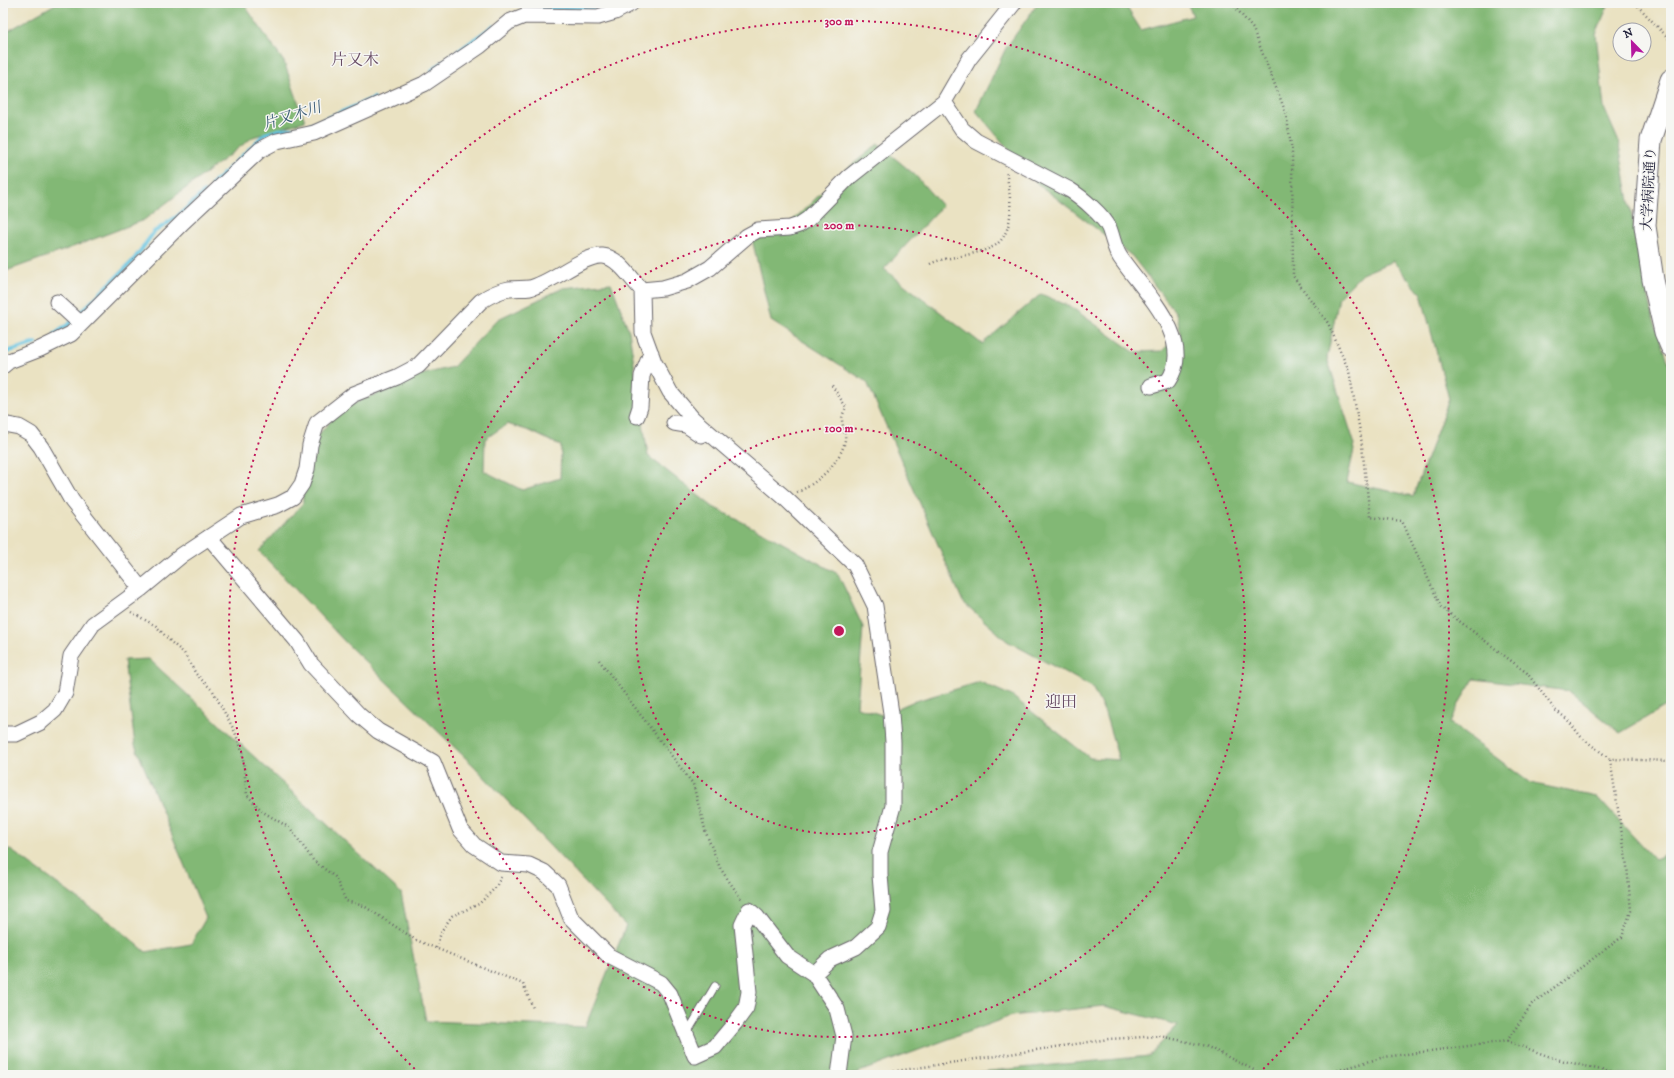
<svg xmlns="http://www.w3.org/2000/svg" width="1674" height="1078" font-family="'IM FELL DW Pica','Noto Serif JP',serif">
	<rect width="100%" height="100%" fill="#f6f6f2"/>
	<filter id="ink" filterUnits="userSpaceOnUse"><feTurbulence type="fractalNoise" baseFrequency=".025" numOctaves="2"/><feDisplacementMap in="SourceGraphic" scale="8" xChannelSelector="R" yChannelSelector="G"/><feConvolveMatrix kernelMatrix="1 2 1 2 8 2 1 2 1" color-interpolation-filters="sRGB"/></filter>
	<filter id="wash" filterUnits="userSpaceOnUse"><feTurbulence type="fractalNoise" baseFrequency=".012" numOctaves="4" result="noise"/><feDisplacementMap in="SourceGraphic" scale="16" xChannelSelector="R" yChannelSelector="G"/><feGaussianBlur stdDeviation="0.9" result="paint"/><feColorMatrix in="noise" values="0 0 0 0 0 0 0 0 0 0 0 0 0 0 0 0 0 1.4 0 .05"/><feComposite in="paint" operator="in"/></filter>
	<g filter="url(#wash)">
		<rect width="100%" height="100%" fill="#eae2c2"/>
		<path fill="#82b875" stroke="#526d58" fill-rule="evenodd" d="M57 3H243L284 62 305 121 253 137 144 220 57 253 6 271 3 282V34Z
			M1038 3H1124L1141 30 1193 16 1187 3H1609L1596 34 1604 108 1618 140 1632 217 1653 317 1671 369V703L1620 733 1569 691 1474 679 1461 700 1450 723 1530 783 1597 797 1654 859 1671 852V1075H947L1149 1056 1178 1025 1104 1006 1011 1016 851 1075H3V847L12 851 118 928 146 952 191 944 206 918 135 745 124 660 149 659 401 893 426 1021 585 1027 626 926 474 766 348 645 259 551 303 503 301 455 341 409 420 375 453 367 498 319 563 288 611 283 629 331 648 456 713 507 779 541 838 574 863 627 857 707 882 715 912 702 980 682 1012 696 1090 758 1119 760 1105 713 1092 687 1007 641 963 602 867 382 771 321 752 239 780 233 842 173 878 144 915 175 942 206 884 269 982 344 1041 294 1071 307 1134 352 1162 351 1181 333 1176 313 1132 256 1038 184 976 111 1006 48ZM1393 261 1421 294 1449 399 1413 496 1347 482 1355 445 1327 358 1339 297 1362 274ZM507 424 530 431 561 446 560 478 522 490 484 471 485 439Z"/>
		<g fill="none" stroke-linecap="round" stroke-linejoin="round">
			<path stroke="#64c4e2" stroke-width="4" d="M533 9 610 7 615 3
				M432 70 493 26
				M212 185 265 134 279 130 304 128 374 98
				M55 334 70 323 133 261 154 232 178 216 204 192
				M3 353 36 343"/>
		</g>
	</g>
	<g filter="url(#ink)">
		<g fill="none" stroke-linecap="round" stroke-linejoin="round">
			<defs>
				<path id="lane" d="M687 1033 715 986"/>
				<path id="street" d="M944 102 962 129 976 141 1070 190C1081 197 1104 216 1109 228 1113 238 1114 248 1120 257 1141 289 1197 339 1168 381L1151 386
					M642 290 663 288 687 281 710 268 747 236 758 230 790 228 799 225 808 219 848 178 944 102 969 59 1014 3
					M57 302 81 324
					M3 366 9 361 40 349 71 334 183 222 260 150 277 141 314 133 424 84 480 46 509 22 524 16 598 17 615 12 632 3
					M637 416 640 407 642 376 651 353
					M674 423 686 425 701 435
					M3 424 19 427 31 434 41 447 72 501 141 589
					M209 537 297 641 311 664 359 715 378 731 433 762 460 829 474 845 501 863 529 865 544 872 558 885 571 918 609 956 661 983 670 994 695 1056 715 1047 735 1023 746 1008 749 992 742 925 749 910 757 917 787 956 814 974 837 1009 844 1036 839 1075
					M3 734H16L41 722 55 710 65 693 71 656 93 624 141 589 182 555 241 516 278 505 293 497 302 484 307 469 310 445 317 423 354 394 397 377 418 366 481 301C490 295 498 291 509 289 516 288 523 289 530 288 552 283 584 254 603 256 618 257 632 280 642 290L643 332 654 362 670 392 693 419 784 497 855 565 875 606 891 713 893 742V806L880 852V875L883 911 878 927 856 947 830 959 814 974"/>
				<path id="secondary" d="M1671 80 1651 140 1645 226 1653 280 1665 332 1671 346"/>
			</defs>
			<use href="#lane" stroke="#68656a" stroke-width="9"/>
			<use href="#street" stroke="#68656a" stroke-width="17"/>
			<use href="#secondary" stroke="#68656a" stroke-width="23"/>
			<path stroke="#68656a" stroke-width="2.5" stroke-dasharray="1 3" stroke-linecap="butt" d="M1232 3 1253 29 1286 113 1292 151 1293 276 1328 323 1349 371 1361 437 1370 517 1402 521 1441 607 1527 673 1555 710 1567 719 1582 738 1610 759 1671 761
				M1635 3 1671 41
				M930 264C942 258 954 258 966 255 975 253 988 250 996 245 1017 228 1010 194 1006 171
				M797 492C816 485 842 461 845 440 846 433 842 426 842 419 842 415 845 410 846 407L831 384
				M131 612 156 626 172 643 184 653 196 674 213 691 235 732 242 751 247 795 263 812 290 828 313 860 335 877 346 901 364 906 416 940 523 984 533 1008
				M599 660 693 784 706 833 720 868 742 900
				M436 948 442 930 452 916 479 904 496 887 501 877
				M1507 1041 1532 1004 1622 937 1631 911 1627 866 1610 759
				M870 1075 1109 1039 1160 1036 1206 1046 1264 1075
				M1322 1075 1384 1057 1507 1041 1556 1059 1622 1075"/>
			<use href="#lane" stroke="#fff" stroke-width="7"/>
			<use href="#street" stroke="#fff" stroke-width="15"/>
			<use href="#secondary" stroke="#fff" stroke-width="21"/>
		</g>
	</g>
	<g fill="none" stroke="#c2185b" stroke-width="2" stroke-dasharray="2 4">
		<circle cx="839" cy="631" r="203"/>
		<circle cx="839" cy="631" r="406"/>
		<path d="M419 1073A610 610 0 1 1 1259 1073"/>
	</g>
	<g text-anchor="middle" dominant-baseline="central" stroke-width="3" stroke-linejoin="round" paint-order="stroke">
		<g font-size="14" fill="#22223b" stroke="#f6f6f2">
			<text transform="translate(1649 189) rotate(-87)">大学病院通り</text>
		</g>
		<g font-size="15" font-style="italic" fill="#395b75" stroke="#f6f6f2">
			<text transform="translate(292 116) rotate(-18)">片又木川</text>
		</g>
		<g font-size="16" fill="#684c65" stroke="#f6f6f2">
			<text x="355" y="60">片又木</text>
			<text x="1061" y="702">迎田</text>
		</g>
	</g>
	<circle cx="839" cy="631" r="6" fill="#c2185b" stroke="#f6f6f2" stroke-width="2"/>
	<g font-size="12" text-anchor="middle" font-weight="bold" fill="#c2185b" stroke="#f6f6f2" stroke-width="3" stroke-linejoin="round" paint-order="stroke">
		<text x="839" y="25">300 m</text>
		<text x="839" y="229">200 m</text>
		<text x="839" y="432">100 m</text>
	</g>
	<rect width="1674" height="1078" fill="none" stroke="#f6f6f2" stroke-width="16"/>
	<g transform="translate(1632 42) rotate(337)"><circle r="19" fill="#f6f6f2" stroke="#a1a1a9"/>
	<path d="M0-3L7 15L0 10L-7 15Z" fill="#b5179e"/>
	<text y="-6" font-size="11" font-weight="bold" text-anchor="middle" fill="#22223b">N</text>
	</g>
</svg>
